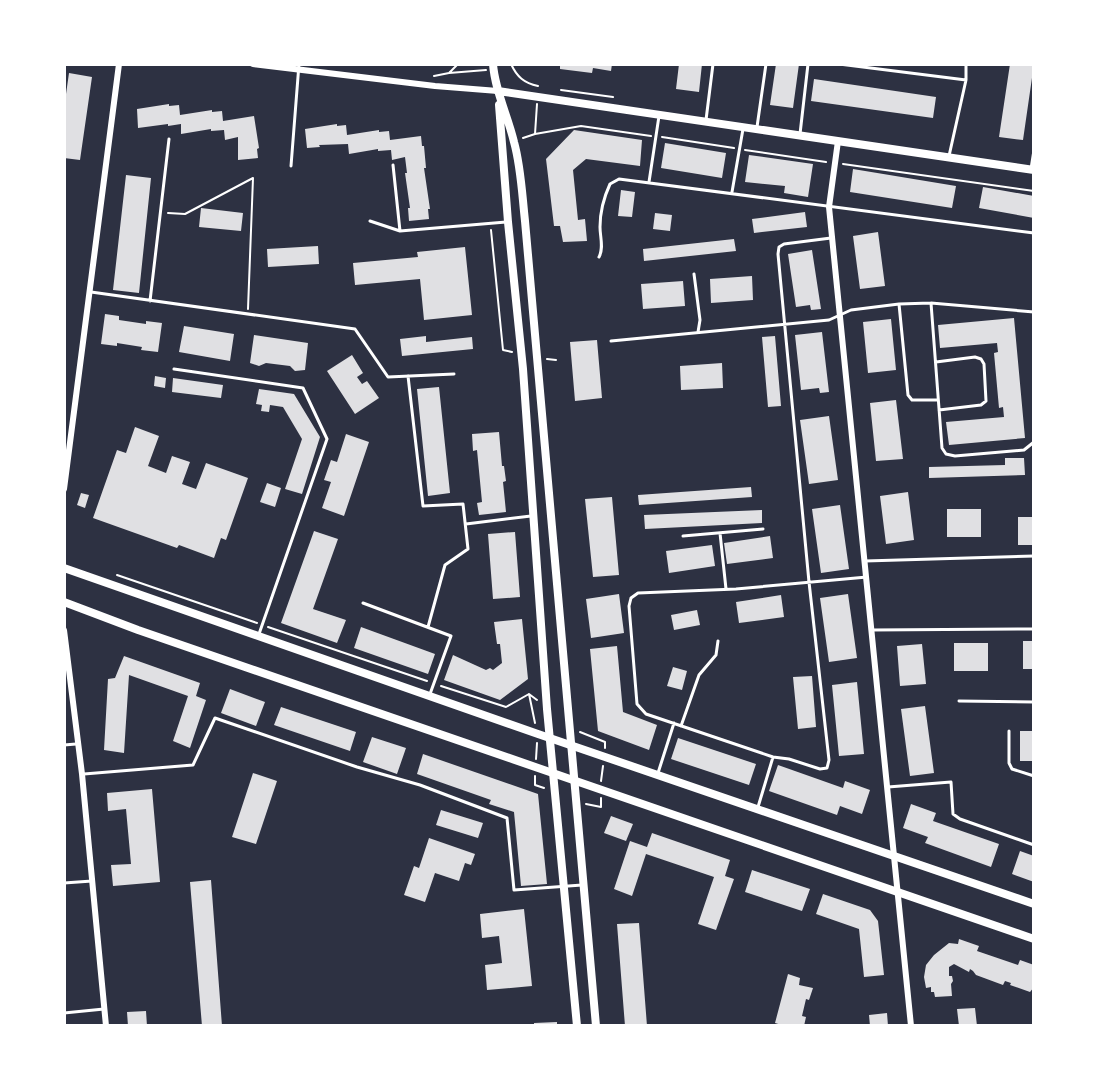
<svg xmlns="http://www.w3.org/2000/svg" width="1098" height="1090" font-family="'Exo 2',sans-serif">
	<rect width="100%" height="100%" fill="#2d3142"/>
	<path fill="#e0e0e3" d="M560 64H612L611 71 593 68 592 73 560 69Z
		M679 64H702L699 92 676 89Z
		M776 64H799L793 108 770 105Z
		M1010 64H1034L1023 140 999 137Z
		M69 73 92 77 80 160 64 158V108Z
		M814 79 936 97 933 118 811 101Z
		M169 104V106L179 105 180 115 212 110V112L222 111 223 121 254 116 259 148 257 149 258 158 238 160V137L225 140 224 130 211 131V129L181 134V124L168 126V124L138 128 137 109Z
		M337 124V126L346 125 347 135 379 130V132L389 131 390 140 421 136 422 146H424L426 168H424L430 209H428L429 219 409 221 408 208H410L405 173H407L405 157 392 160 391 150 378 151V149L349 154 348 144 319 145 320 147 307 148 305 129Z
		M574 130 642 140 640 166 586 159 573 170 578 220 585 219 587 241 563 242 560 226H554L546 159Z
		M665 143 726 153 722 178 661 168Z
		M749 155 813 164 808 197 784 193 785 186 745 182Z
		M853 169 956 186 952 208 850 192Z
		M126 175 151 178 139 293 113 290Z
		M983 187 1034 196V218L979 208Z
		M621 190 635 192 632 217 618 216Z
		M201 208 243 213 241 231 199 227Z
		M805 212 807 227 754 233 752 219Z
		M655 213 672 215 670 231 653 229Z
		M878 232 885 286 860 289 853 236Z
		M734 239 736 251 644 261 643 249Z
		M318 246 319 264 268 267 267 249Z
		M465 247 472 315 424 320 420 279 355 285 353 263 418 257 417 252Z
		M812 250 821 309 811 310 810 305 796 307 788 254Z
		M752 276 753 300 711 303 710 279Z
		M683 281 685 306 643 309 641 284Z
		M105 314 119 316V320L146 324V321L162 323 158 352 141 350 142 347 117 343V346L101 344Z
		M1014 318 1025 438 949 445 946 422 1004 417 1003 407 999 408 994 353 998 352 997 343 940 348 938 325Z
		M891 319 896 370 868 373 863 322Z
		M184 326 234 334 230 361 179 352Z
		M822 332 829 392 820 393 819 388 801 390 795 335Z
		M254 335 308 343 305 370 295 371 290 366 266 363 259 366 250 363Z
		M426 336V342L472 337 473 349 402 356 400 339Z
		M775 336 781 406 768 407 762 337Z
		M597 340 602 398 575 401 570 342Z
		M352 355 363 373 357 377 362 384 367 381 379 398 355 414 327 371Z
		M722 363 723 388 681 390 680 366Z
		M155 376 166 378 165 388 154 386Z
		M173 378 223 385 221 398 172 392Z
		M439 387 450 493 428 496 417 389Z
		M259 389 294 394 320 437 302 494 285 489 302 439 283 407 270 405 269 412 261 411 262 405 256 404Z
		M896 400 903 459 876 461 870 403Z
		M829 416 838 480 809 484 800 420Z
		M135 427 159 436 148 466 166 473 172 456 190 462 182 484 196 489 206 463 248 478 226 540 221 538 214 558 179 545 177 548 93 518 117 450 126 453Z
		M499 432 502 466H504L506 481 503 482 506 512 479 515 477 503 482 502 477 450 473 451 472 434Z
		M346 434 369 442 344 516 322 508 331 482 324 480 331 460 337 462Z
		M1005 458H1024L1025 475 929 478V467L1005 465Z
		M267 483 281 488 275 507 260 502Z
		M751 487 752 497 639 505 638 495Z
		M908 492 914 540 886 544 880 496Z
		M81 493 89 495 85 508 77 505Z
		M612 497 619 575 593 577 585 499Z
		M840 505 849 569 821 573 812 509Z
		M947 509H981V537H947Z
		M762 510V523L645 529 644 515Z
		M1018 517H1034V545H1018Z
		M314 531 338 539 313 609 346 620 337 643 281 623Z
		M515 532 520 597 493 599 488 534Z
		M770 536 773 558 727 564 724 543Z
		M712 545 715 566 669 573 666 551Z
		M619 594 624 633 591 638 586 599Z
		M848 594 857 658 829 662 820 598Z
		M781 595 784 617 739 623 736 602Z
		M697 610 700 625 674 630 671 615Z
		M522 619 528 679 500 700 444 680 453 655 486 670 490 668 493 670 502 663 500 644H497L494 622Z
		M361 627 435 654 428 674 354 648Z
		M1023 641H1034V669H1023Z
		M954 643H988V671H954Z
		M922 644 926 684 900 686 897 646Z
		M617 646 623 712 657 725 649 750 598 731 590 649Z
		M124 656 200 683 196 696 206 700 190 748 173 741 188 696 129 675 124 753 104 750 108 679 115 678Z
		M673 667 687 671 682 690 667 686Z
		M812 676 816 727 798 729 793 677Z
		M857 682 864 754 839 756 832 685Z
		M230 689 265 702 256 726 221 713Z
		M925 706 934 773 910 776 901 709Z
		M281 707 356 732 350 751 274 725Z
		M1020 731H1034V761H1020Z
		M372 737 406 748 397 774 363 762Z
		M678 738 756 764 749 785 671 759Z
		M423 754 538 794 547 884 521 886 514 812 489 804 491 800 417 774Z
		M778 765 843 788 845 781 870 790 862 814 840 806 837 815 769 791Z
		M253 773 277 781 256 844 232 837Z
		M152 789 160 882 113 886 111 865 131 864 126 809 108 811 107 793Z
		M911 804 936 813 933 821 999 844 991 867 925 843 928 837 903 828Z
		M441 810 483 823 478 838 436 825Z
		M611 816 633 824 626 841 604 833Z
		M652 833 730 860 725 876 734 879 716 930 698 924 714 877 646 854 632 896 614 889 630 841 647 847Z
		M429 838 475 854 471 865 465 863 459 881 435 873 425 902 404 895 414 866 419 868Z
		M1020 851 1034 856V882L1012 874Z
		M752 870 810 889 802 911 745 892Z
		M211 880 222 1026H202L190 882Z
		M823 894 870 910 878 921 884 975 864 977 859 929 816 914Z
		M524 909 532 986 487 990 485 965 502 963 499 936 482 938 480 914Z
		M639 923 647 1026H625L617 924Z
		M959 939 979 946 977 951 1018 965 1020 960 1034 965V987L1030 992 1010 985 1011 983 1005 981 1003 985 976 975 973 971 970 969 969 972 954 964 949 967V976H952L953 981 951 984 952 996 935 997 934 992H931V987L926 988 924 977 926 965 934 955 949 943 958 944Z
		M788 974 800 978 799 985 813 988 809 1000 806 999 802 1016 806 1017 804 1026H785L775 1023Z
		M975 1008 977 1026H959L957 1009Z
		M146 1011 147 1026H128L127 1012Z
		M887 1013 888 1026H870L869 1015Z
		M557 1022V1026H534V1023Z"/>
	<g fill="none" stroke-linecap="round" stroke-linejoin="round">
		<path stroke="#fff" stroke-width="2" d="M511 64C517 77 524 83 538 86
			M449 73 486 70
			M434 76 449 73 458 64
			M561 90 613 97
			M535 134 581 126 651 136
			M662 137 734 148
			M523 138 535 134 537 104
			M745 150 826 162
			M843 164 1034 191
			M168 213 185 214 253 178 248 309
			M491 230 503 350 512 352
			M547 359 556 360
			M117 575 257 623
			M268 627 427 681
			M441 686 506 707 529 694 537 700
			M529 694 535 723
			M580 732 605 742V748
			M536 759 537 743
			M535 776V785L544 788
			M601 781 603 766
			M586 804 601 807V798"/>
		<path stroke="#fff" stroke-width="3" d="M839 64 966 80 949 156
			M966 80V64
			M706 120 713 64
			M757 127 766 64
			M800 134 808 64
			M393 165 400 231
			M291 166 299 64
			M1031 169 1034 150
			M649 182 659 116
			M732 192 743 129
			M370 221 400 231 506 222
			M831 238 784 244 779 247 778 254 809 582 829 760 827 768 820 769 789 759 773 757 646 714 637 704 629 606 631 598 638 593 736 589 867 577
			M599 257C604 248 600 237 600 227 600 213 604 197 610 184L619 179 1034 233
			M694 274 700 320 698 332
			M91 292 355 329 388 377 454 374
			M150 301 169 139
			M931 303 942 448 946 454 955 456 1024 450 1034 442
			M899 304 908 395 912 400H938
			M611 341 829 320 851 310 899 304 931 303 1034 312
			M936 362 975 357 981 359 984 364 986 401 981 405 939 410
			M174 369 303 388 327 439 259 634
			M408 376 423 506 463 504 468 549 445 565 428 627
			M466 524 531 516
			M720 533 726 589
			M683 536 763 529
			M865 561 1034 556
			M363 603 451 636 430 694
			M872 630 1034 629
			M959 701 1034 702
			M681 726 699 675 716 655 718 641
			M1009 731V763L1012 769 1034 776
			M64 745 76 744
			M658 773 674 723
			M84 774 193 765 215 718 357 767 420 785 507 818 514 890 582 885
			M888 787 951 782 953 814 960 819 1034 845
			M758 807 773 757
			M64 883 92 881
			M64 1013 104 1009"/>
		<path stroke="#fff" stroke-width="6" d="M253 64 435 86 498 91
			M838 141 829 207 911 1026
			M64 489 119 64
			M64 630 82 774 106 1026"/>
		<path stroke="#fff" stroke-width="8" d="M493 64C495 91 508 116 514 142 521 167 522 194 525 221L596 1026
			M498 91 1034 170
			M499 105 508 222 523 369 547 709 577 1026"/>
		<path stroke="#fff" stroke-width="8" d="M64 568 538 734 1034 904
			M64 602 138 630 1034 939"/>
	</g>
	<rect width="1098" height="1090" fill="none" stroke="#ffffff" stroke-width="132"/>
</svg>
